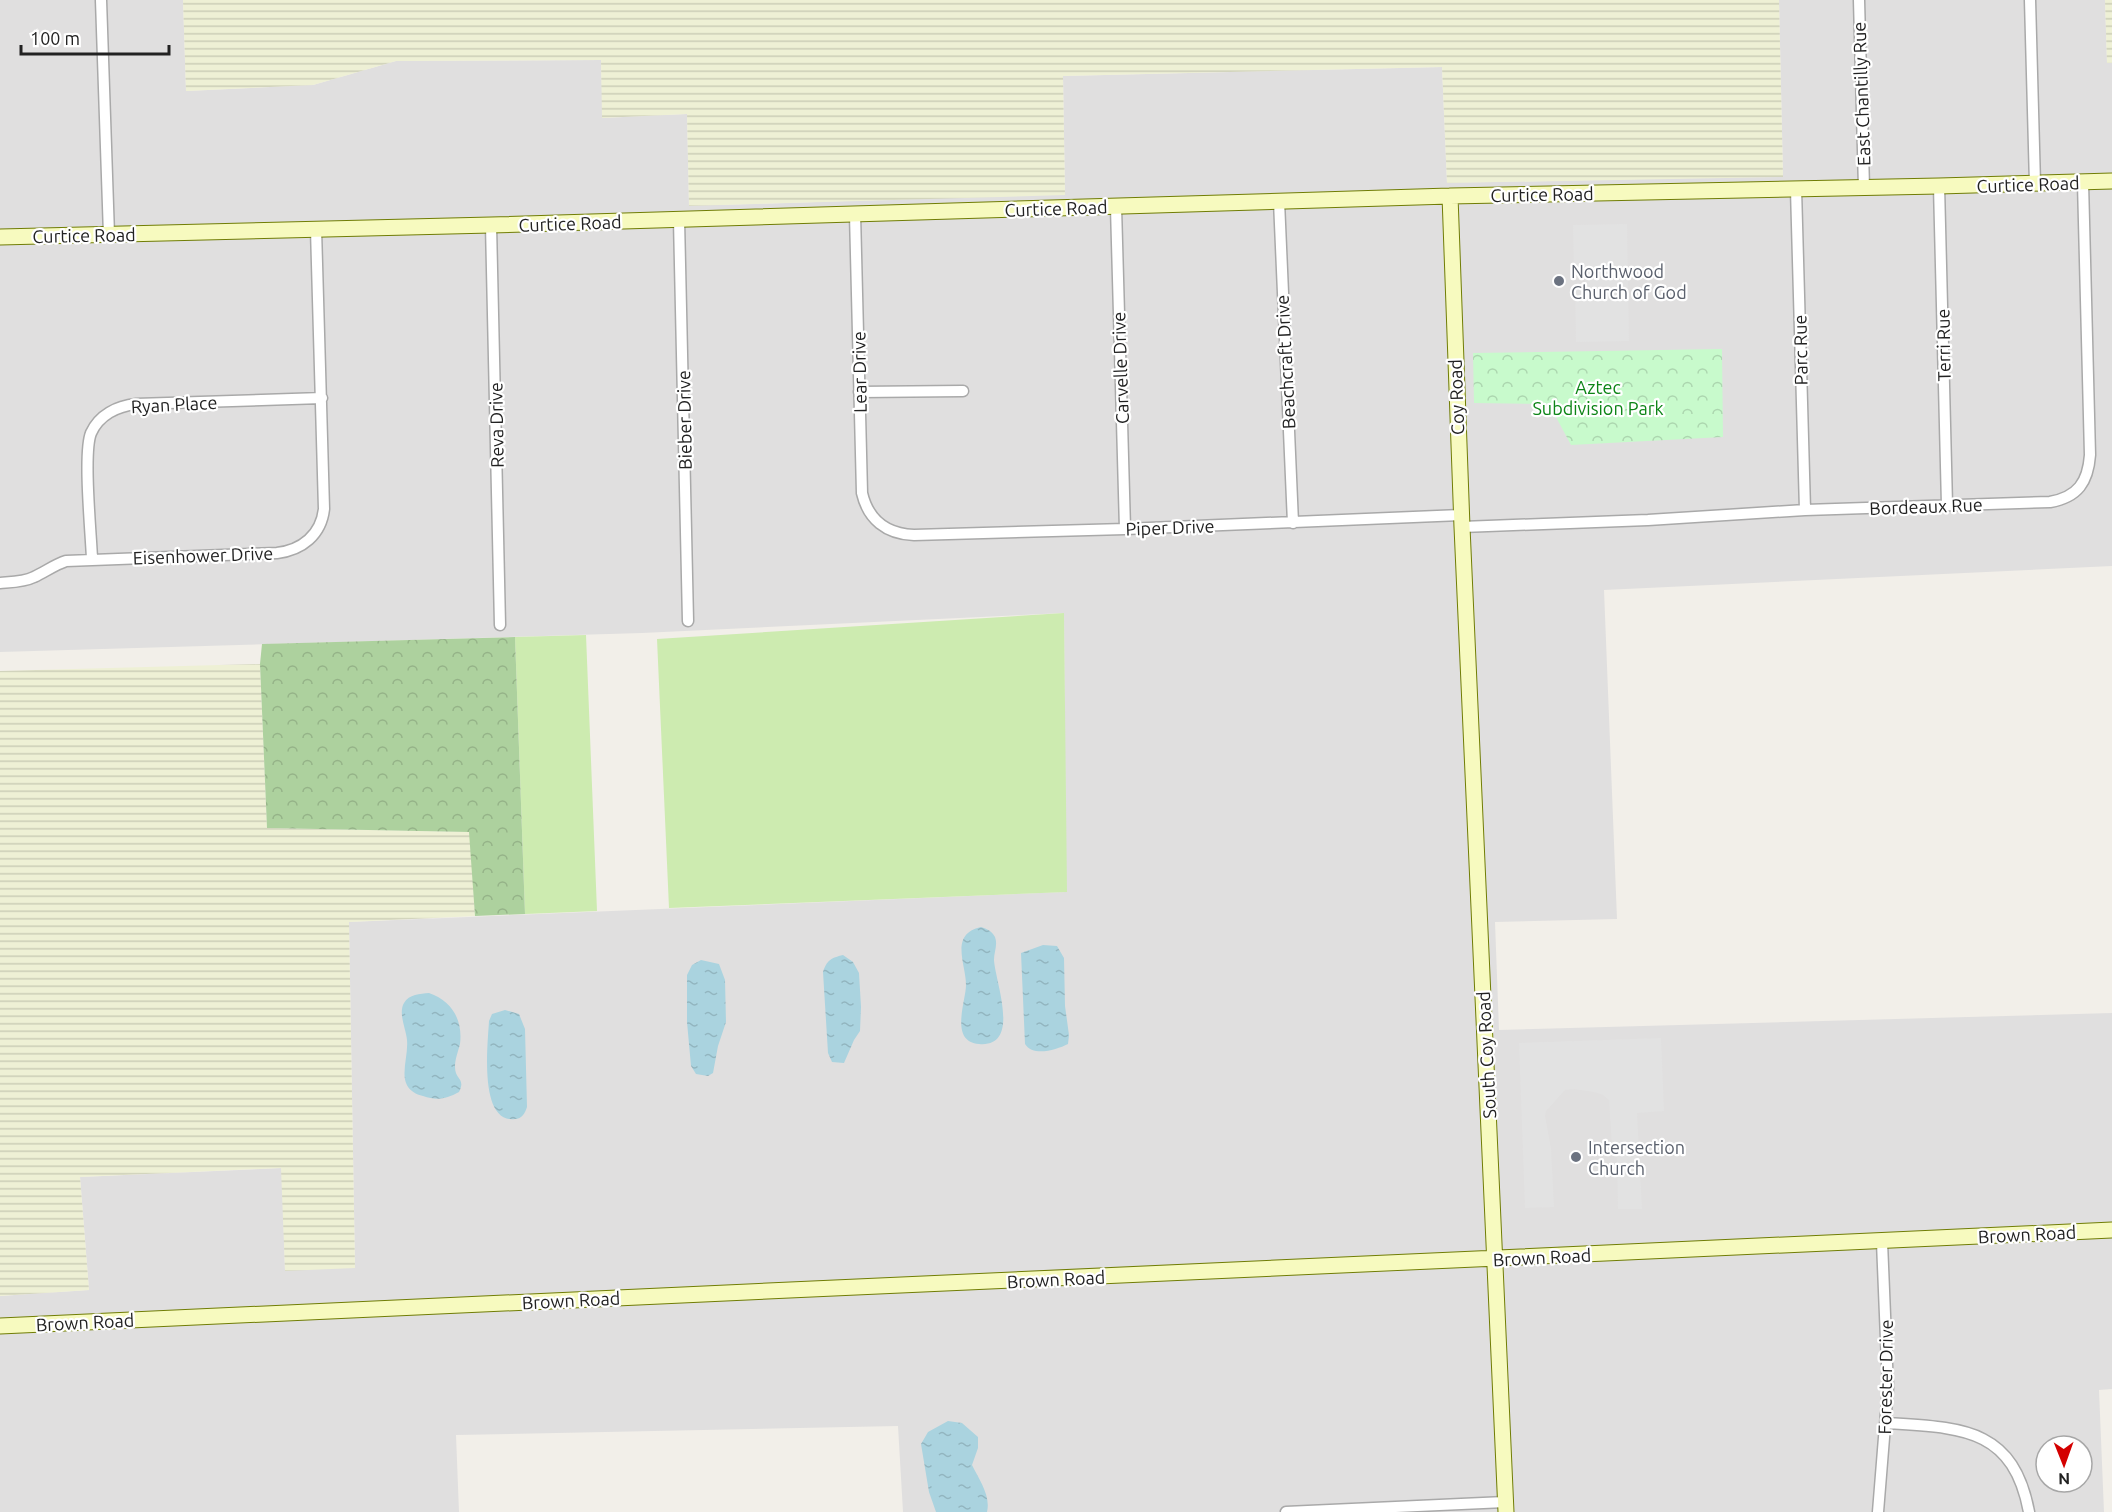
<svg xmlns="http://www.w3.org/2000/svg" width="2112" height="1512" font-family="Ubuntu,sans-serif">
	<defs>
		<pattern id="farmland-rules" width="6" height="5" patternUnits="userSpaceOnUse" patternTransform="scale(1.5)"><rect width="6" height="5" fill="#eef0d5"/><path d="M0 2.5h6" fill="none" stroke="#ccceb7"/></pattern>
		<pattern id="forest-crowns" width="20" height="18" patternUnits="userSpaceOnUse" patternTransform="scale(1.5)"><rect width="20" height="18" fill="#add19e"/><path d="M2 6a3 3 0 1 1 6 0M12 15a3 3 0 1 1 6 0" fill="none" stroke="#95b388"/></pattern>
		<pattern id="park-crowns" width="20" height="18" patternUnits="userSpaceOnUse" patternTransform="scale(1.5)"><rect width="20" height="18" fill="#c8facc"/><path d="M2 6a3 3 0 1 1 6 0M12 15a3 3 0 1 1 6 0" fill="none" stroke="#acd6af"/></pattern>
		<pattern id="water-ripples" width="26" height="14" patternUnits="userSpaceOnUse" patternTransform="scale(1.5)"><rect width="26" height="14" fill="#aad3df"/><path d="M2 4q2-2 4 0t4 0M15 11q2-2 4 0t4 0" fill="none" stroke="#92b5bf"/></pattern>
	</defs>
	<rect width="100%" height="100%" fill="#f2efe9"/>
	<path fill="#e0dfdf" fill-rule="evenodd" d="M0 0H183L186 91 313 85 396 61 601 60 603 118 687 114 689 206 1065 194 1063 76 1442 67 1447 183 1783 176 1779 0H2105L2107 62 2112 63V566L1604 590 1617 919 1495 922 1499 1030 2112 1013V1389L2099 1390 2104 1512H903L898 1426 456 1435 459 1512H0V1296L89 1290 80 1177 282 1168 285 1270 355 1267 349 922 1066 892 1064 613 642 633 0 652ZM2046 1446H2082V1482H2046Z"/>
	<path fill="url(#farmland-rules)" d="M183 0H1779L1783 177 1447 183 1442 67 1063 76 1065 195 689 206 687 114 602 118 601 60 396 61 313 85 186 91Z
		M2105 0H2112V63H2107Z
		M260 664 267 828 470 832 475 916 349 922 355 1268 285 1271 281 1168 80 1177 89 1290 0 1296V671Z"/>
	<path fill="#cdebb0" d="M1064 613 1067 892 669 908 657 639Z
		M586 635 597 911 525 914 515 637Z"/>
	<path fill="url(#forest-crowns)" d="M515 637 525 914 475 916 469 832 267 828 260 664 262 644Z"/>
	<path fill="url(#park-crowns)" d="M1722 349 1723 437 1571 445 1549 404 1474 403 1473 353Z"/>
	<path fill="#e2e2e2" d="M1627 224 1629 341 1576 342 1575 284H1585V278H1574L1573 225Z
		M1661 1038 1664 1111 1637 1113 1642 1209H1618L1617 1155H1623V1146H1612L1609 1100 1603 1095 1594 1092 1573 1089 1565 1090 1546 1111 1545 1115 1551 1148 1554 1207 1525 1208 1519 1043Z"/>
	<path fill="url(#water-ripples)" d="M981 927C987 929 992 931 995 937 998 945 994 952 994 960 995 981 1022 1048 979 1044 949 1042 966 1001 966 985 966 964 949 934 981 927Z
		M1043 945 1057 946 1064 958 1065 1006 1069 1035 1068 1044C1056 1050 1033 1057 1025 1044L1021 953Z
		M843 955 853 962 859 973 861 1007 860 1031 854 1040 844 1063 832 1062 828 1053 823 972C827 960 831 958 843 955Z
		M701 960 719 964 725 980 726 1022 718 1046 713 1073 708 1076 696 1074 691 1066 687 1022V975L692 965Z
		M429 993C452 1001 463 1020 460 1044 458 1052 455 1059 455 1067 455 1080 466 1078 459 1092 446 1099 437 1101 423 1096 393 1088 409 1061 407 1040 406 1029 398 1013 404 1003 409 994 420 994 429 993Z
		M505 1010 519 1014 525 1029 527 1107C525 1113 522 1119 515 1119 478 1124 488 1042 489 1021L492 1014Z
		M948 1421 962 1423 978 1437V1448L972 1465C979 1479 991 1496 987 1512H936L929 1492 921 1444 928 1432Z"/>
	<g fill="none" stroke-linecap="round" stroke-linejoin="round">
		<defs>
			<path id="street" d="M101 0 109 235
				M1859 0 1864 188
				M2030 0 2035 184
				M1939 186 1947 505
				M1796 189 1805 510
				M1279 201 1293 523
				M1116 207 1125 529
				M855 214 862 493C868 519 886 534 914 535L1125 529 1461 515
				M679 220 688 621
				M491 225 500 625
				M859 392 963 391
				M1462 527 1648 520 1805 510 2050 502C2078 497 2088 482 2090 455L2083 183
				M92 559C91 533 83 453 91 433 99 415 117 406 136 404L322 398
				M0 583C12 582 24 582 34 577 45 572 54 565 66 561L277 553C302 550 321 535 324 509L316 229
				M1886 1423C1959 1428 2013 1426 2029 1512
				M1286 1512 1505 1502
				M1878 1512 1888 1388 1882 1242"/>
			<path id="secondary" d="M1450 196 1462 527 1506 1512
				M0 237 491 225 1450 196 1939 186 2112 181
				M0 1326 2112 1230"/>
		</defs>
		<use href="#street" stroke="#a9a9a9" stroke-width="13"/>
		<use href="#secondary" stroke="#707d05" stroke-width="17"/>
		<use href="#street" stroke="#fff" stroke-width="10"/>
		<use href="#secondary" stroke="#f7fabf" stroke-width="15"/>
	</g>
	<g fill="#6b7280" stroke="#fff" stroke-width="2">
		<circle cx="1559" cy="281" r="6"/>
		<circle cx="1576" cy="1157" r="6"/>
	</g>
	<g text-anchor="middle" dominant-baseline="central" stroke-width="4.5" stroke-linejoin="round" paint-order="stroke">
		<g font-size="18" fill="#222" stroke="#fff">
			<text transform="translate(1861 94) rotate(-92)">East Chantilly Rue</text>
			<text transform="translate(2028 184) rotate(-2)">Curtice Road</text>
			<text transform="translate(1542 194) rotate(-1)">Curtice Road</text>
			<text transform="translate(1056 208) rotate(-2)">Curtice Road</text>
			<text transform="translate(570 223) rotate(-2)">Curtice Road</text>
			<text transform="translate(84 235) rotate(-1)">Curtice Road</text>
			<text transform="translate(1943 345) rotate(-91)">Terri Rue</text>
			<text transform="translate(1800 350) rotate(-91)">Parc Rue</text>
			<text transform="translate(1285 362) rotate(-93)">Beachcraft Drive</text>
			<text transform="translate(1120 368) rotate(-92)">Carvelle Drive</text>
			<text transform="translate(859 372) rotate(-91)">Lear Drive</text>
			<text transform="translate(1456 397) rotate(-92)">Coy Road</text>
			<text transform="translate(174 404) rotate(-3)">Ryan Place</text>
			<text transform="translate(684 420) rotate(-91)">Bieber Drive</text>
			<text transform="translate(496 425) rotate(-91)">Reva Drive</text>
			<text transform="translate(1926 506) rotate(-2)">Bordeaux Rue</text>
			<text transform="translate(1170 527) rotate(-2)">Piper Drive</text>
			<text transform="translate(203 555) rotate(-2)">Eisenhower Drive</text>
			<text transform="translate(1486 1055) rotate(-93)">South Coy Road</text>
			<text transform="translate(2027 1234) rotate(-3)">Brown Road</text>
			<text transform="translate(1542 1257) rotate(-3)">Brown Road</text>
			<text transform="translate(1056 1279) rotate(-3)">Brown Road</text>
			<text transform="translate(571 1300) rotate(-3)">Brown Road</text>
			<text transform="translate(85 1322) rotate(-3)">Brown Road</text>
			<text transform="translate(1885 1377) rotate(-89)">Forester Drive</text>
		</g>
		<g font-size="18" fill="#5b616d" stroke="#fff" text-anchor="start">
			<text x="1571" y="271">Northwood<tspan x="1571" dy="21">Church of God</tspan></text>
			<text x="1588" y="1147">Intersection<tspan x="1588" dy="21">Church</tspan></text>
		</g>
		<g font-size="18" fill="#0c8416" stroke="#fff">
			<text x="1598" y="387">Aztec<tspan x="1598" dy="21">Subdivision Park</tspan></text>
		</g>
	</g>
	<g transform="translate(2064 1464) rotate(179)"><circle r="28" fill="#ffffff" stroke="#a7a7a7" stroke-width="1.5"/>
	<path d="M0-4.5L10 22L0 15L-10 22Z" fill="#d40000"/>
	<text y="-9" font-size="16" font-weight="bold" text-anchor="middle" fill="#222222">N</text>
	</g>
	<path d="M21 45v9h148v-9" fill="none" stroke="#222222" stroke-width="3"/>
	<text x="30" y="45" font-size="18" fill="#222222" stroke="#ffffff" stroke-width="4.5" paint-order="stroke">100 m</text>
</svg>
